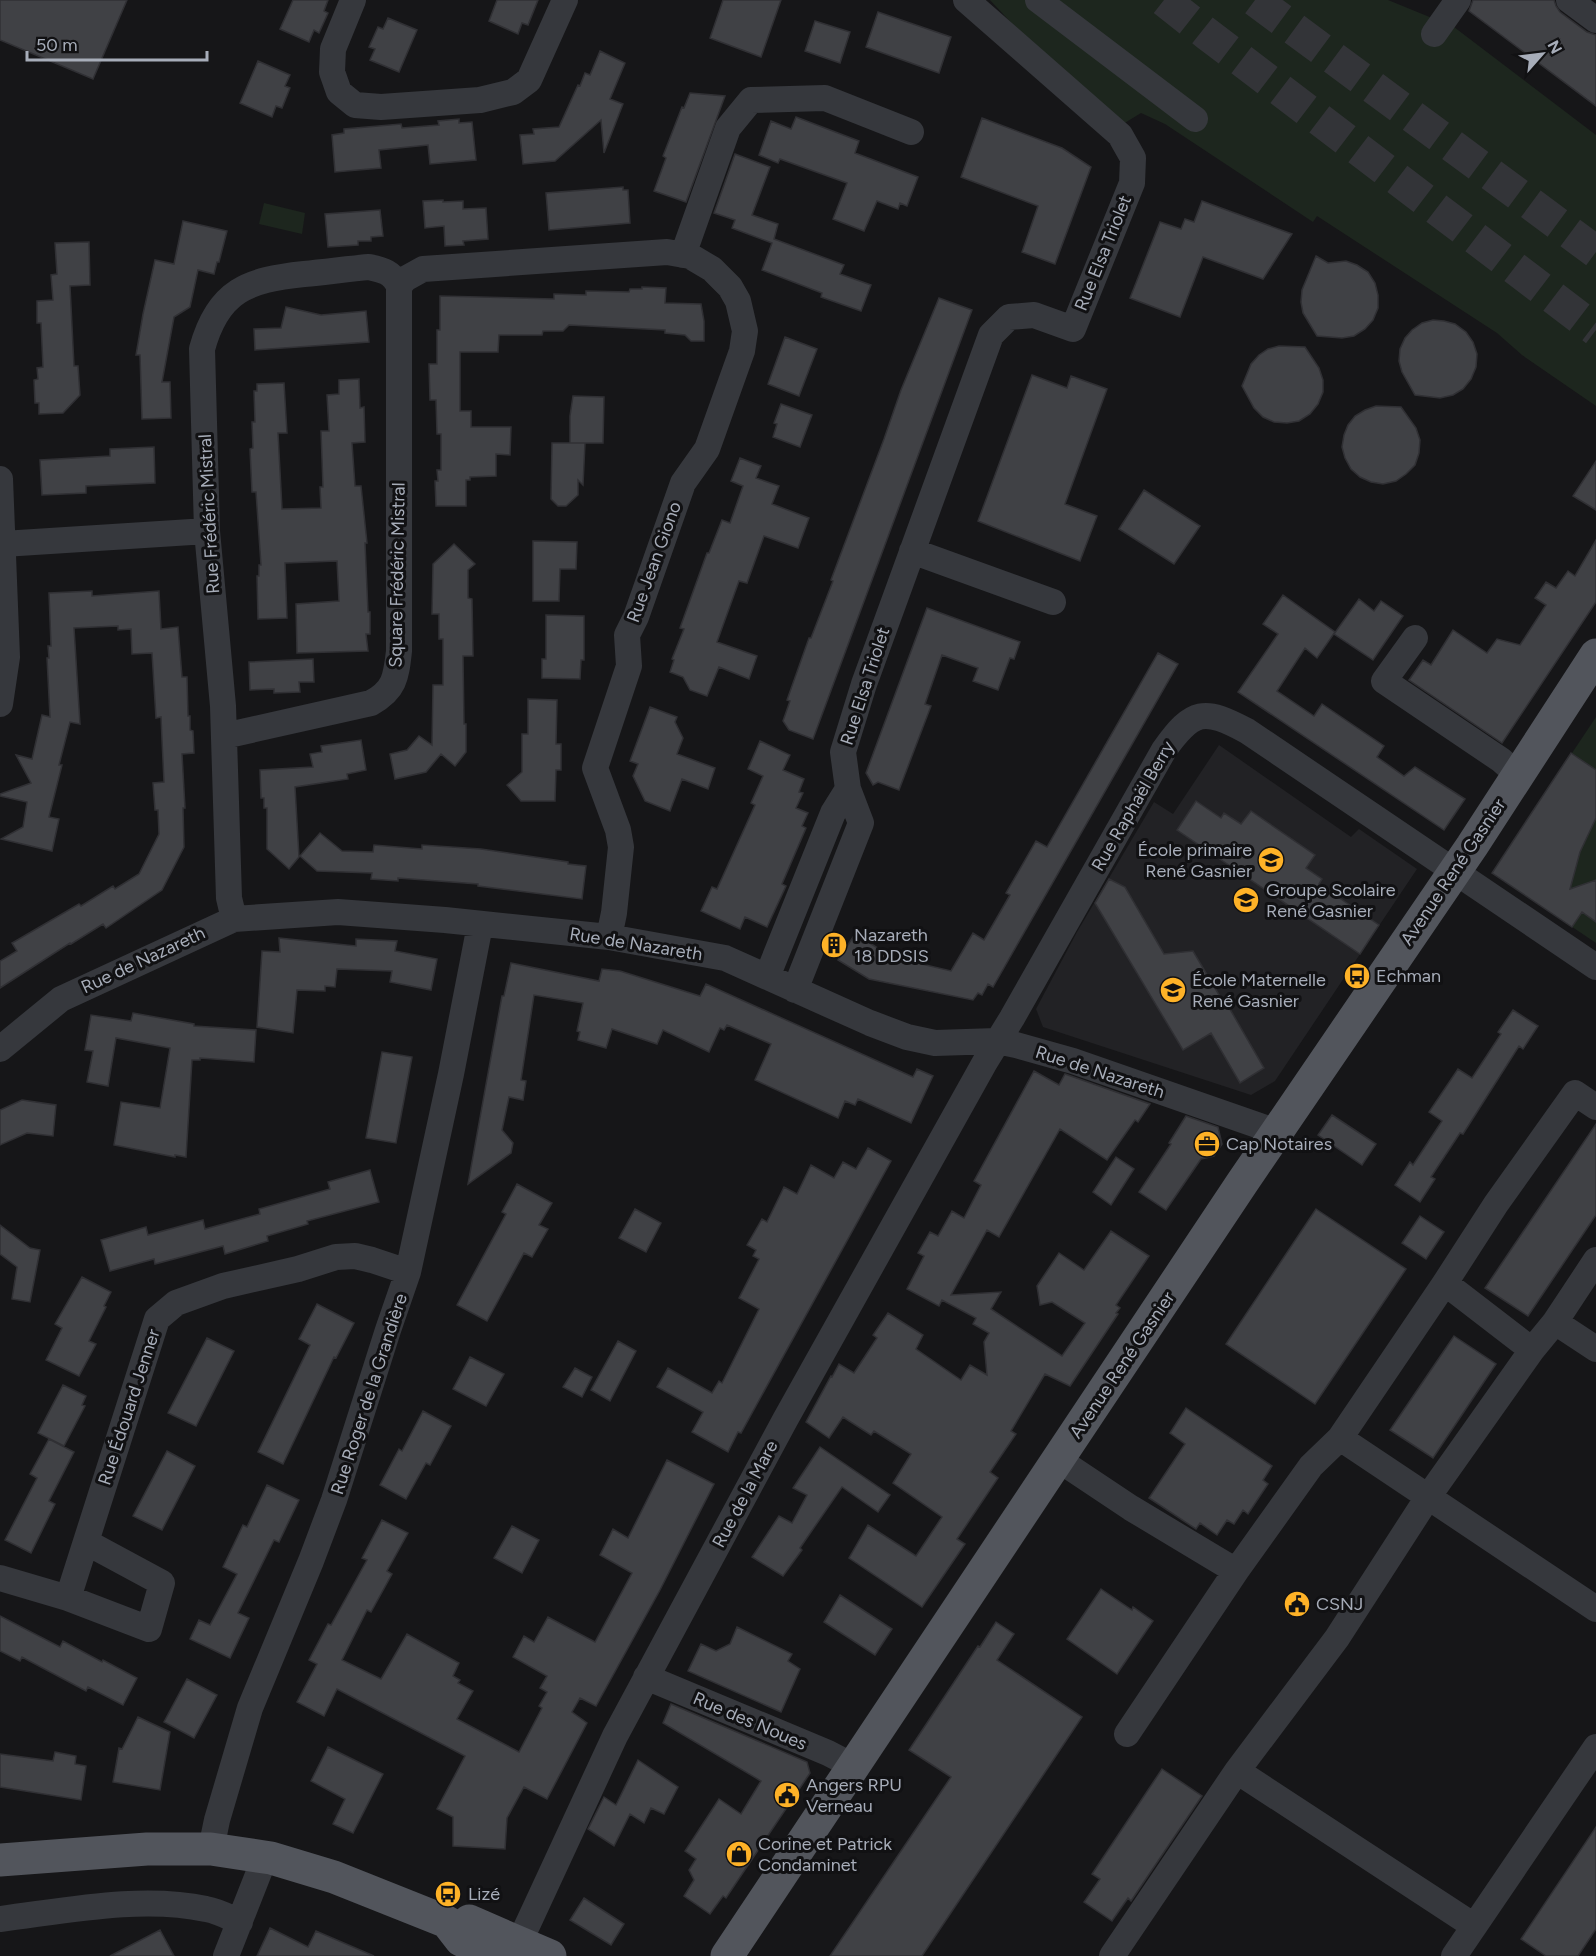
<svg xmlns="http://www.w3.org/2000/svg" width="1596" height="1956" font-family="Figtree,sans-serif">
	<rect width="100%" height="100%" fill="#161618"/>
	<path fill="#222225" d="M1219 745 1351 837 1359 829 1417 869 1275 1081 1251 1095 1043 1027 1036 1009 1077 932 1154 802 1173 814Z"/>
	<path fill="#1d261e" d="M990 0H1388L1454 27 1596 135V406L1522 355 1497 333 1317 216 1313 222 1165 124 1141 113 1123 124 1018 30Z
		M264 203 305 213 302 234 259 224Z
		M1596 717V943L1492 873Z"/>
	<path fill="#404145" stroke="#303034" stroke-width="1.5" d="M0 0H127L93 79 0 40Z
		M293 0H328L324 11 328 13 319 33 314 30 309 42 280 29Z
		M497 0H538L528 25 522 23 518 34 489 21Z
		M723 0H781L761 57 710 38Z
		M1473 0H1554L1556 6 1560 12 1587 32 1596 35V106L1469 11Z
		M878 12 951 37 939 73 866 47Z
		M388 18 417 30 399 72 370 60 375 49 369 47 378 27 383 29Z
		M815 21 850 32 840 63 805 51Z
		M600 51 625 63 610 99 623 104 604 153 601 120 555 161 523 164 520 135 534 134 533 129 559 127 578 85 580 86 585 73 590 75Z
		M258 61 290 75 285 86 290 88 282 108 276 106 272 117 240 103Z
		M690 93 725 96 686 202 654 191 666 158 663 156 682 107 684 108Z
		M796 117 859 141 855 153 918 177 907 206 900 203 898 209 877 201 864 231 833 219 847 183 780 159 778 163 759 155 771 121 791 129Z
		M982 118 1062 148 1091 167 1055 264 1022 252 1038 206 961 177Z
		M459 119V123L472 122 476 160 430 164 428 145 379 150 381 168 335 172 332 135 344 133V129L401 124 402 128 439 125 438 121Z
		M735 154 770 167 752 215 778 224 774 239 844 265 840 274 871 285 861 311 821 297 822 293 762 270 772 243 732 228 735 220 714 213Z
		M623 187V190H628L630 223 549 230 546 193Z
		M443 200V202L463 201V209L486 208 488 239 463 241 464 245 445 246 444 226 425 228 423 201Z
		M1202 201 1292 234 1263 279 1203 257 1180 317 1130 298 1160 222 1181 229 1185 219 1194 222Z
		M380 210 383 236 371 237V241H358V245L328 247 325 214Z
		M183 221 227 231 219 262H217L214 274 198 270 190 307 174 317 162 382H170L171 418 142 419 140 355H136L143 314 155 260 174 264Z
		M89 242 90 285 70 286 74 366H78L80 395 63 413 39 414V403H35L34 380 38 379 37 368 43 367 41 323H37V301L53 300 51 275 57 274 55 243Z
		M1316 256 1328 263 1346 261 1357 265 1368 272 1375 283 1378 295V308L1373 320 1365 329 1354 336 1342 338 1317 336 1303 313 1301 302 1302 290Z
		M642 287 666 288 665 303 701 304 704 321V341H691L685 335 665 333V330L569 325 563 331H543L542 335H499L498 352H460V411H471V427H511L510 455 496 454V476L470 477V480H466V506H436L435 481H438L437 470H441V434H437L436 400H430L429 364H437V330H440V296L554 299V294L586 295V291L629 292 630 289H642Z
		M939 298 972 310 813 739 789 730 783 721 790 701 787 700 809 638H811L833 581 831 580 884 439 901 390Z
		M286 307 321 315 366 311 369 342 255 350 254 329 281 328Z
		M1433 320 1444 321 1455 324 1466 332 1473 342 1477 354 1476 367 1471 379 1463 389 1453 395 1440 398 1415 395 1402 372 1399 361 1400 349 1405 338 1412 330 1422 323Z
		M785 337 817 349 799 396 768 384Z
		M1279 346 1305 347 1319 368 1323 380V392L1318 404 1310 414 1299 421 1287 423 1274 422 1263 417 1254 408 1242 386 1251 364 1259 355 1268 349Z
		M1032 375 1067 388 1071 376 1107 389 1065 504 1097 516 1080 561 978 521Z
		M359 379 360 408 364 407 365 442 352 443 355 486H361L367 543H365L368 612H370V634H366L368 651 297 653 296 604 339 601 337 561 285 563 287 618 258 619 257 576H259V565H261L256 492H252L250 449 253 448 252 422H255L254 391H257V384L284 383 287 433H278L282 509 321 508 320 487H323L321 431H329L327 395 339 394V380Z
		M573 396 604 397 603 443H570V416Z
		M781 404 812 415 800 447 773 437 777 424 774 423Z
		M1376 406 1401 407 1416 428 1420 440 1419 453 1415 465 1406 474 1396 481 1383 484 1371 482 1360 477 1351 469 1345 458 1342 447 1344 435 1348 425 1355 416 1365 410Z
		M552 443H585L583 485 578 480V495L566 506H558L551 499Z
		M154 447 155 483 86 486V493L42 495 40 460 110 456V449Z
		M740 458 761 466 756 478 779 486 772 504 809 518 798 548 764 536 747 583 739 581 717 642 757 656 749 679 719 667 707 696 690 690 683 677 670 672 674 660 672 659 684 629 680 628 707 553H709L722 520 730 523 743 486 731 481Z
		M1596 461V510L1573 496Z
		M1144 490 1200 526 1174 564 1119 529Z
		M1596 540V602L1502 743 1409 680 1423 660 1431 665 1453 630 1487 653 1497 639 1520 645 1546 605 1535 598 1546 582 1556 588 1568 571 1575 576Z
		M533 541 577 542 576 569H560L559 601H533Z
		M454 544 475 564 468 570V598L472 599 473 656H463L464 724H466V752L455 766 441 754 426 772 395 779 390 754 407 750 419 736 432 745 433 685H443V639H439V614H432L433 564Z
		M92 591V596L159 591 161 629 178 627 182 677H187L188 716H190V730L193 731 194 753 182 754 185 808H183L184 847 162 890 106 928 103 924 71 944 70 943 0 988V961L17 951 12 943 79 904 81 906 113 886 115 889 139 874 159 834 158 810H155L153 783 164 782 162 740 161 717 156 718 152 653 132 654 131 629 118 630V626L74 628 80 724 70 722 59 765H62L49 817 59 819 52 851 1 839 23 827 27 802 0 796V794L31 783 16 755 32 759 42 715 50 717 47 658H49L48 646H51L49 593Z
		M1283 595 1335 632 1317 658 1305 648 1277 691 1314 716 1322 704 1384 746 1377 757 1404 776 1415 767 1465 799 1444 830 1238 692 1278 634 1263 624Z
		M1359 599 1374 611 1381 601 1403 616 1373 660 1334 634Z
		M927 608 1020 642 1014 659 1010 658 998 690 973 681 978 668 942 655 925 704 931 706 899 790 878 782 873 785 866 773Z
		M546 615 584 616V660H581L580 679 542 678V659H546Z
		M1158 653 1178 664 993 987 988 984 982 995 978 993 973 1000 869 979 838 960 853 937 863 943 865 940 892 957 951 971 973 933 984 940 1010 895 1006 893 1036 841 1047 847Z
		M313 659 314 682H299L300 692 274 693V689L250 690 249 662Z
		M528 699 557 700 556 744H561V770H556L555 801H521L507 785 522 772V734H528Z
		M650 707 677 717 675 722 683 738 677 754 715 768 708 789 682 779 670 811 645 801 633 776 638 764 630 761Z
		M361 740 366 770 347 774 348 779 295 787 299 857 289 869 267 849V808H264V798H261L260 770 313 767 310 754 322 752 321 746Z
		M760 741 790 755 783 770 804 779 799 792 803 793 796 808 808 813 802 826 806 828 782 884 786 886 767 927 745 917 740 929 701 911 712 887 717 889 755 805 751 803 763 776 748 769Z
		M1571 753 1596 770V818L1580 852 1570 889 1596 880V922L1582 912 1572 927 1492 873Z
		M1196 801 1221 818 1224 813 1241 824 1251 811 1315 855 1306 868 1322 879 1319 884 1379 925 1360 954 1177 830Z
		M320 833 342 851 373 852 374 845 422 849V845L481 849 568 862V864L586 866 582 899 478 886V884L398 878V881L371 879 372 873 317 871 300 856Z
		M1109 879 1125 887 1164 954 1193 951 1225 1005 1227 1004 1264 1068 1240 1083 1211 1033 1183 1050 1095 903Z
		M279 938 356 946V939L397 941 395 951 437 959 431 990 390 982 392 971 337 969 335 987 325 986V991L297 990 293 1033 257 1027 262 951 280 952Z
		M511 963 599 981 602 969 620 971 700 996 706 984 913 1077 917 1069 933 1076 911 1123 858 1099 855 1105 845 1101 838 1118 755 1080 771 1044 727 1025 724 1030 720 1028 709 1052 663 1030 657 1044 612 1029 606 1048 578 1040 580 1032 577 1031 583 1003 534 995 521 1080 526 1081 523 1100 509 1097 502 1130 513 1143 511 1153 468 1184 502 996H504Z
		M1513 1010 1538 1026 1523 1049 1519 1046 1463 1134 1460 1133 1431 1177 1435 1179 1420 1202 1395 1185 1410 1162 1413 1165 1442 1121 1429 1112 1458 1069 1472 1078 1501 1034 1498 1032Z
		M133 1013 194 1024V1026L256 1030 254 1062 200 1058V1060H192L186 1157 175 1155V1157L114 1145 121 1102 160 1108 170 1048 116 1038 108 1086 87 1082 93 1051 85 1050 91 1015 131 1021Z
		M382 1052 412 1057 396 1143 366 1138Z
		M1034 1071 1059 1085 1065 1074 1150 1104 1138 1122 1135 1120 1107 1160 1060 1129 999 1237 987 1230 951 1295 1001 1292 991 1309 1062 1356 1085 1323 1052 1302 1040 1305 1037 1286 1059 1253 1084 1270 1111 1231 1149 1256 1116 1305 1120 1308 1116 1313 1118 1314 1070 1386 1045 1374 1011 1431 1016 1434 990 1472 998 1478 957 1539 965 1544 922 1607 849 1558 868 1525 916 1556 942 1517 893 1483 911 1454 874 1431 871 1435 843 1417 829 1438 806 1422 831 1376 832 1377 839 1364 854 1373 877 1338 873 1335 888 1313 923 1335 916 1349 961 1380 970 1365 987 1375 984 1342 989 1333 973 1324 976 1318 942 1300 939 1306 907 1289 924 1256 918 1253 930 1232 938 1236 952 1211 964 1218 981 1185 974 1181Z
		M22 1100 56 1105 53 1136 27 1133 0 1145V1110Z
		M1332 1115 1376 1144 1362 1165 1318 1135Z
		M1186 1116 1218 1127 1222 1144 1214 1156 1201 1159 1166 1210 1139 1192 1171 1144 1169 1143Z
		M1596 1124V1215L1528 1316 1485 1288Z
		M868 1148 891 1161 741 1433 738 1432 728 1452 692 1432 703 1412 657 1387 668 1368 712 1393 719 1381 722 1383 759 1309 739 1298 759 1259 753 1256 756 1250 747 1245 762 1219 767 1222 784 1187 797 1194 811 1165 834 1178 843 1162 856 1169Z
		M1116 1157 1134 1169 1111 1205 1093 1192Z
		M370 1170 379 1202 307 1221 308 1224 267 1236 268 1241 225 1254 223 1246 155 1264 154 1259 110 1271 101 1240 146 1227 148 1235 203 1220 205 1229 260 1214 259 1209 330 1189 328 1182Z
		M517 1184 552 1203 539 1225 548 1229 532 1257 524 1253 487 1321 457 1305 506 1214 502 1212Z
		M635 1209 661 1223 646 1252 619 1238Z
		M1316 1209 1406 1269 1315 1404 1226 1344Z
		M1420 1216 1444 1232 1426 1259 1402 1243Z
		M0 1225 30 1248 40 1250 30 1302 12 1299 17 1267 0 1254Z
		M82 1277 111 1292 104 1306 106 1307 89 1341 96 1344 79 1376 46 1360 62 1328 55 1324Z
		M317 1304 354 1323 336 1358 334 1357 283 1464 258 1452 310 1345 299 1339Z
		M1454 1336 1496 1364 1433 1458 1390 1430Z
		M207 1338 234 1351 196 1426 168 1413Z
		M618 1341 636 1351 610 1401 591 1390Z
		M470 1357 504 1374 486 1406 453 1389Z
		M575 1368 592 1377 582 1397 563 1387Z
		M63 1385 86 1396 82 1405 85 1406 64 1446 38 1433Z
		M1186 1408 1272 1466 1263 1480 1268 1484 1248 1514 1243 1510 1234 1524 1227 1520 1217 1535 1200 1523 1196 1529 1149 1498 1185 1444 1170 1433Z
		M423 1411 451 1426 430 1465 426 1463 406 1499 380 1485 399 1449 402 1451Z
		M49 1439 74 1452 49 1501 55 1504 31 1553 5 1540 37 1478 30 1474Z
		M820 1447 890 1495 878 1512 842 1487 800 1548 802 1550 783 1576 752 1557 779 1516 792 1523 807 1495 793 1488Z
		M167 1451 195 1466 162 1530 133 1516Z
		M667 1460 714 1484 660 1590 596 1706 580 1698 572 1712 587 1723 547 1799 524 1787 507 1818 505 1849 453 1846V1817L437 1809 465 1756 337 1689 324 1716 297 1702 317 1664 309 1660 328 1624 331 1625 367 1560 362 1558 382 1520 408 1533 387 1571 392 1574 371 1612 367 1610 342 1660 381 1679 407 1634 459 1663 453 1676 460 1680 458 1683 473 1691 457 1719 519 1752 542 1708 539 1706 547 1692 540 1688 547 1676 513 1657 524 1636 534 1642 548 1617 595 1642 632 1573 600 1555 613 1529 628 1538Z
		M267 1485 299 1500 279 1542 274 1540 238 1613 249 1618 230 1658 190 1639 199 1620 210 1625 237 1574 223 1567 243 1525 247 1527Z
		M512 1526 539 1540 522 1573 494 1558Z
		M1101 1589 1132 1610 1133 1607 1153 1621 1117 1674 1067 1639Z
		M840 1595 892 1629 875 1655 824 1622Z
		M0 1616 60 1647 63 1641 102 1662 103 1660 137 1678 123 1705 88 1687 86 1691 22 1657 20 1661 0 1651Z
		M996 1622 1014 1634 997 1660 1082 1717 922 1956H830L951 1777 909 1750 978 1646 980 1647Z
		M737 1627 792 1654 788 1661 800 1669 781 1712 688 1671 701 1644 716 1651 730 1644Z
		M187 1679 217 1695 194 1738 164 1722Z
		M671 1704 807 1762 810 1773 726 1898 723 1896 710 1914 684 1896 694 1880 689 1870 696 1859 685 1851 719 1799 741 1814 761 1781 663 1723Z
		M138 1717 170 1732 160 1790 113 1782 119 1748 122 1749Z
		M328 1747 383 1774 353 1833 333 1824 345 1799 311 1781Z
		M55 1752 76 1756 75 1764 86 1766 81 1800 0 1787V1754L53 1761Z
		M638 1760 678 1787 664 1814 651 1808 644 1823 630 1814 614 1846 588 1829 604 1797 616 1805Z
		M1162 1769 1202 1796 1131 1901 1128 1898 1112 1921 1084 1902 1100 1879 1092 1874Z
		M1596 1827V1929L1578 1956H1546L1521 1939Z
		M584 1898 624 1924 611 1945 570 1920Z
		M270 1928 308 1947 316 1931 374 1956H257Z
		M160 1930 174 1956H110Z"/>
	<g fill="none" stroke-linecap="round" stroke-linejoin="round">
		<path stroke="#333438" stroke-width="33" stroke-dasharray="33 16" stroke-linecap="butt" d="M1164 0 1207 34 1596 330
			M1255 0 1596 252"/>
		<path stroke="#36383d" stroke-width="26" d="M353 0 333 49 332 72 339 92 355 105 381 107 480 100 513 92 529 80 565 0
			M1038 0 1195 119
			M1569 0 1596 20
			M1434 34 1458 0
			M683 255 728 128 751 100 825 98 911 132
			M399 286 405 279 423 269 667 252 690 256 712 269 730 287 738 301 745 331 742 351 707 449 683 483 636 617 627 635 629 666 595 768 618 830 621 847 614 913 609 937
			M0 479 7 657 0 704
			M3 544 207 531
			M912 551 1053 602
			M1415 638 1384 681 1501 760 1518 775
			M224 736 371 703C395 690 396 677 399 651V286C392 272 383 270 369 267 347 269 326 272 304 274 248 280 218 290 202 349L207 531 223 706 229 898 234 919
			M767 977 833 813 848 789
			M795 990 861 823 848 789 843 752 864 684 991 335 1009 317 1034 315 1073 329 1132 183 1133 158 1120 135 966 0
			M0 1049 61 999 234 919 338 912 445 920 609 937 725 958 870 1023 907 1037 935 1043 997 1041 1016 1045 1073 1061 1277 1132
			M1445 1283 1532 1350
			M1555 1322 1596 1349
			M1340 1438 1596 1609
			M1059 1460 1131 1508 1236 1571
			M0 1578 68 1598 149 1629 162 1583 86 1542
			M68 1598 157 1319 176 1303 223 1286 298 1269 336 1257 355 1256 372 1260 408 1272
			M646 1677 828 1753 853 1766
			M1127 1734 1236 1571 1311 1466 1340 1438 1445 1283 1496 1204 1575 1093 1596 1107
			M1237 1771 1474 1926
			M211 1849 217 1820 250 1708 311 1561 334 1500 388 1330 408 1272 451 1074 480 925
			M0 1919C65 1911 141 1895 206 1909 218 1911 229 1917 240 1922
			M226 1956 265 1857
			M513 1956 615 1736 785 1420 985 1062 1012 1018 1164 750C1193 709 1204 708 1247 731L1596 967
			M1112 1956 1237 1771 1337 1638 1428 1497 1532 1350 1555 1322 1596 1260
			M1454 1956 1596 1747"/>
		<path stroke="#52555c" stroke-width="33" d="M0 1860 147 1849H211L271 1858 334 1877 447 1922 461 1940 496 1956
			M469 1921 550 1956
			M727 1956 1242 1183 1472 846 1596 655"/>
	</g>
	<defs>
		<symbol id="school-disc" viewBox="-11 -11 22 22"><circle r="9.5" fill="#feb227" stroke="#111113"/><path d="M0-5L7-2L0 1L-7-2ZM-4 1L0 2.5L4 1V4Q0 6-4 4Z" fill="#111"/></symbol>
		<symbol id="building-disc" viewBox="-11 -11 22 22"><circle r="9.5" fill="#feb227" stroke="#111113"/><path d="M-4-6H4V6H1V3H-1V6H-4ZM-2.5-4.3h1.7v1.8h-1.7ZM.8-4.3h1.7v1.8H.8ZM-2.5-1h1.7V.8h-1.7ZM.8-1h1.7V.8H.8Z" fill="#111"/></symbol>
		<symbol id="bus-disc" viewBox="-11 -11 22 22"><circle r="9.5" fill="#feb227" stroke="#111113"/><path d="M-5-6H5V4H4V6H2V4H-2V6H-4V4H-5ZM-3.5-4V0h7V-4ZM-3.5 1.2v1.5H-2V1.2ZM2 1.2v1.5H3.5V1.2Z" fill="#111"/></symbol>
		<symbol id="office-disc" viewBox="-11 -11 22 22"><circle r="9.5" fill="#feb227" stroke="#111113"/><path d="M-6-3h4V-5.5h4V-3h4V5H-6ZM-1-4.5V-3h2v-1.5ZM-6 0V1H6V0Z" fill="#111"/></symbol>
		<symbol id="civic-disc" viewBox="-11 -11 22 22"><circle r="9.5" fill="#feb227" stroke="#111113"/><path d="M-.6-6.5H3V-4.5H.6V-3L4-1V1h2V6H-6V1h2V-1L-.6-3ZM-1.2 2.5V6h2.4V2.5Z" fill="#111"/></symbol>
		<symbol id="shop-disc" viewBox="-11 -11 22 22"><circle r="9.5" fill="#feb227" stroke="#111113"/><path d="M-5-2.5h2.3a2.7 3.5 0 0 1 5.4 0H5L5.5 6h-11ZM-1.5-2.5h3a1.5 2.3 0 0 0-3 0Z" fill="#111"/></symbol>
	</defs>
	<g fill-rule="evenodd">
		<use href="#school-disc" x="1256" y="845" width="30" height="30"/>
		<use href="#school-disc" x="1231" y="885" width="30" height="30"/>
		<use href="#building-disc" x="819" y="930" width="30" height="30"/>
		<use href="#bus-disc" x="1342" y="961" width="30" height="30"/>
		<use href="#school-disc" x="1158" y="975" width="30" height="30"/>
		<use href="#office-disc" x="1192" y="1129" width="30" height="30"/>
		<use href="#civic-disc" x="1282" y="1589" width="30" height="30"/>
		<use href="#civic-disc" x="772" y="1780" width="30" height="30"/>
		<use href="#shop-disc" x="724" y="1839" width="30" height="30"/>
		<use href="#bus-disc" x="433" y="1879" width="30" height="30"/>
	</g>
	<g text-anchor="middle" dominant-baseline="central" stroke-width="6" stroke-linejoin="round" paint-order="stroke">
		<g font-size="18" fill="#a7adb9" stroke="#111113">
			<text transform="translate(1103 253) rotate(-68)">Rue Elsa Triolet</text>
			<text transform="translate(209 514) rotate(-93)">Rue Frédéric Mistral</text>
			<text transform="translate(654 562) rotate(-70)">Rue Jean Giono</text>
			<text transform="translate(397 575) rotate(-89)">Square Frédéric Mistral</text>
			<text transform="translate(865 686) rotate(-72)">Rue Elsa Triolet</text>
			<text transform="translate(1133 806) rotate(-60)">Rue Raphaël Berry</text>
			<text transform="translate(1453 872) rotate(-56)">Avenue René Gasnier</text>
			<text transform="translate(636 944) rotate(9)">Rue de Nazareth</text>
			<text transform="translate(143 960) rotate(-25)">Rue de Nazareth</text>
			<text transform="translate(1100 1072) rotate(18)">Rue de Nazareth</text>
			<text transform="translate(1122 1365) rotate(-56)">Avenue René Gasnier</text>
			<text transform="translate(369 1394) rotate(-72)">Rue Roger de la Grandière</text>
			<text transform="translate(129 1407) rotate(-72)">Rue Édouard Jenner</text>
			<text transform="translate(745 1494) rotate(-62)">Rue de la Mare</text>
			<text transform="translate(750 1721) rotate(23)">Rue des Noues</text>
		</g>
		<g font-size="18" fill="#a7adb9" stroke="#111113" text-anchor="start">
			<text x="1252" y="850" text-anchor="end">École primaire<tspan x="1252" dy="21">René Gasnier</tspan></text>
			<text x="1266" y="890">Groupe Scolaire<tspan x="1266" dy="21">René Gasnier</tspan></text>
			<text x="854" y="935">Nazareth<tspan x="854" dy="21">18 DDSIS</tspan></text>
			<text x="1376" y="976">Echman</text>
			<text x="1192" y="980">École Maternelle<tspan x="1192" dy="21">René Gasnier</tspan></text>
			<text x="1226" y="1144">Cap Notaires</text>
			<text x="1316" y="1604">CSNJ</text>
			<text x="806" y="1785">Angers RPU<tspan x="806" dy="21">Verneau</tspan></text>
			<text x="758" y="1844">Corine et Patrick<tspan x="758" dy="21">Condaminet</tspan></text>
			<text x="468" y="1894">Lizé</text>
		</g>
	</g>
	<g transform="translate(1542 54) rotate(62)" stroke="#111113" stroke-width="4.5" paint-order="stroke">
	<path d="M0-4.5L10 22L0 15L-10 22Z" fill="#a7adb9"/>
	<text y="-9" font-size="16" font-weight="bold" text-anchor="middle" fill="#a7adb9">N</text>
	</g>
	<path d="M27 51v9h180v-9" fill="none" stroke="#a7adb9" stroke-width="3"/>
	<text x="36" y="51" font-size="18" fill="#a7adb9" stroke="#111113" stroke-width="4.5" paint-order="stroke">50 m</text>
</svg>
